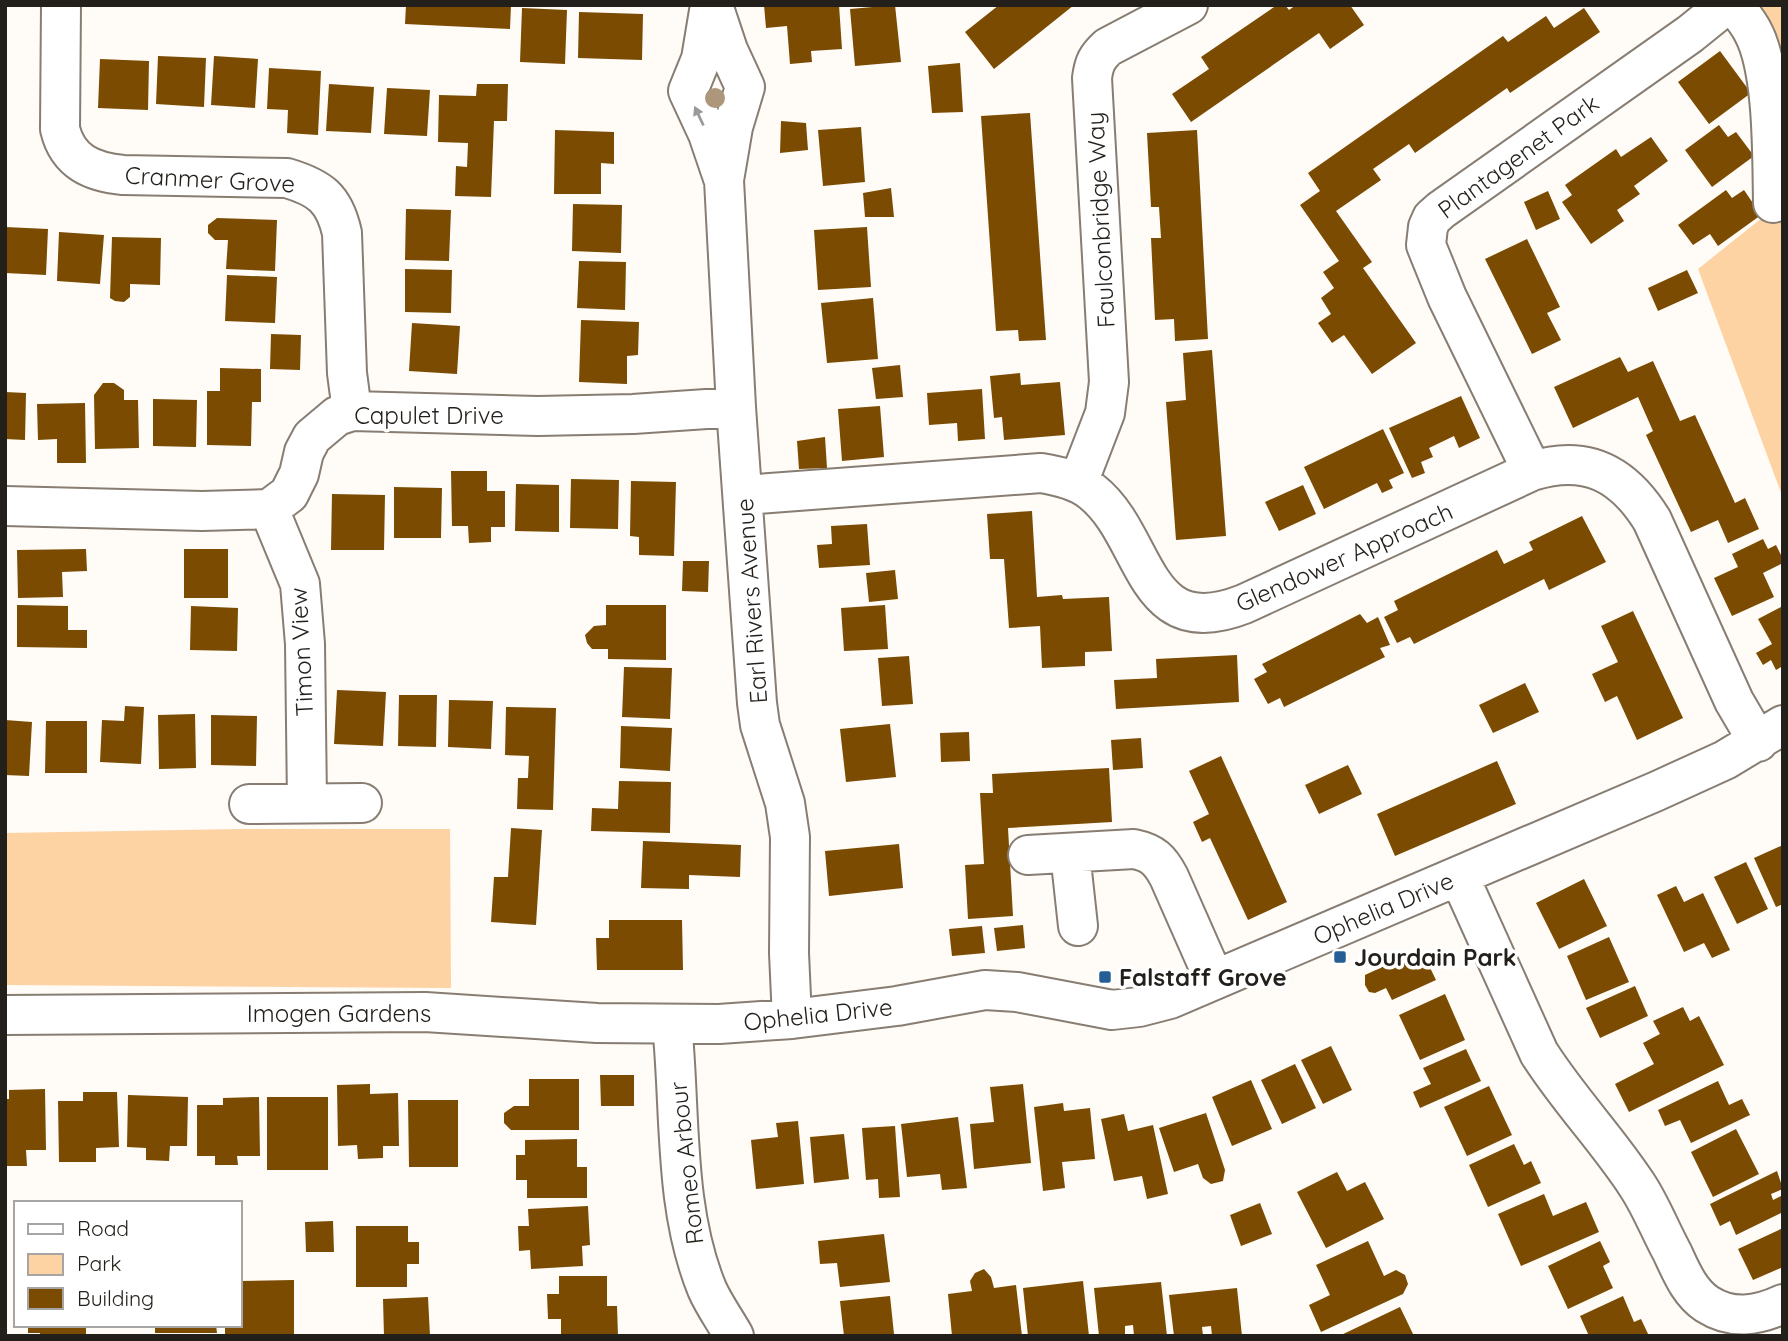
<svg xmlns="http://www.w3.org/2000/svg" width="1788" height="1341" font-family="Quicksand,sans-serif">
	<rect width="100%" height="100%" fill="#fffbf6"/>
	<path fill="#fed3a4" d="M1760 5H1783V91L1780 61Z
		M1783 201V498L1698 269Z
		M239 829H450L451 988 5 985V833Z"/>
	<path fill="#7a4b00" d="M406 5H511L510 29 405 24Z
		M764 5H839L842 49 811 51 812 62 790 64 787 26 766 28Z
		M895 5 901 62 855 66 850 9Z
		M999 5H1074L994 69 965 32Z
		M1277 5H1285L1289 10 1296 5H1350L1364 25 1330 49 1319 33 1191 122 1172 94 1209 69 1201 57Z
		M522 8 567 10 565 64 520 62Z
		M1584 8 1600 32 1510 93 1507 88 1415 153 1409 144 1373 169 1381 180 1336 211 1372 262 1363 268 1416 343 1372 374 1344 335 1332 343 1318 323 1331 314 1321 298 1334 288 1323 272 1339 261 1300 205 1320 191 1308 173 1503 36 1508 42 1546 16 1554 28Z
		M579 12 643 14 642 60 578 58Z
		M1720 51 1751 93 1709 124 1678 82Z
		M158 56 206 58 204 107 156 104Z
		M214 56 258 59 255 108 211 105Z
		M100 59 149 61 148 110 98 108Z
		M960 63 963 112 932 113 928 66Z
		M269 68 321 71 318 135 287 133 288 110 267 109Z
		M329 84 374 87 371 133 326 131Z
		M477 84H508L507 121H494L491 197 455 196 456 166 467 167 468 143 438 142 439 95 476 96Z
		M387 88 430 90 427 136 384 134Z
		M1030 113 1046 340 1019 341 1018 330 996 331 981 116Z
		M781 121 806 123 808 150 780 153Z
		M1719 125 1728 137 1736 132 1754 156 1712 187 1685 150Z
		M861 127 865 182 823 186 818 130Z
		M555 130 614 132V164L601 163V194H554Z
		M1197 130 1208 339 1175 341 1174 319 1155 320 1151 238H1161L1159 207H1151L1147 133Z
		M1651 137 1668 161 1634 186 1640 194 1617 210 1624 221 1591 244 1562 202 1572 195 1565 185 1616 149 1621 157Z
		M891 188 894 217H865L863 193Z
		M1726 190 1732 198 1744 190 1761 215 1718 246 1710 234 1693 245 1678 225Z
		M1548 191 1560 219 1536 230 1524 202Z
		M573 204 622 205 621 253 572 251Z
		M406 209 451 210 449 261 405 260Z
		M217 218 277 220 275 271 226 269 228 240H215L208 233V225Z
		M5 227 48 229 46 275 5 273Z
		M867 227 871 287 818 290 814 230Z
		M59 232 104 235 100 284 57 281Z
		M112 237 161 238 160 285 130 284V297L124 302 115 301 110 298Z
		M1527 239 1560 307 1547 313 1561 340 1532 354 1485 259Z
		M579 261 626 262 625 310 577 308Z
		M405 269 452 270 451 313 405 312Z
		M1687 270 1698 293 1658 311 1648 288Z
		M227 275 277 277 275 323 225 321Z
		M873 298 878 359 827 363 821 303Z
		M581 320 639 322 638 355 627 356V384L579 382Z
		M412 323 460 326 457 374 409 371Z
		M271 334 301 335 300 370 270 369Z
		M1212 350 1226 536 1176 540 1166 402 1186 400 1183 353Z
		M1620 357 1628 372 1653 361 1680 421 1695 415 1735 503 1745 498 1759 529 1728 543 1718 520 1691 532 1646 435 1653 431 1638 397 1573 428 1554 387Z
		M900 365 903 397 876 399 872 368Z
		M220 368 261 369V402H252L251 446 207 445V391H220Z
		M1020 373 1021 385 1060 382 1065 435 1004 440 1002 417 994 418 990 376Z
		M103 383H114L124 390V400H138L139 448 95 449 94 395Z
		M982 389 985 439 958 441 957 423 929 425 927 393Z
		M5 392 26 393 25 440 5 439Z
		M1461 396 1480 438 1459 448 1454 436 1429 448 1433 457 1421 462 1425 473 1412 478 1389 428Z
		M153 399 197 400 196 447 153 446Z
		M85 403 86 463H57V439L38 440 37 404Z
		M880 406 884 457 842 461 838 409Z
		M1383 429 1404 473 1389 480 1393 488 1382 493 1377 483 1324 509 1304 467Z
		M825 437 827 468 799 469 797 441Z
		M451 471H487V491H505V527H491V542L469 543 468 526H452Z
		M571 479 619 480 618 529 570 528Z
		M631 481 676 482 674 556 639 555V537L630 536Z
		M516 484 559 485V532L515 531Z
		M1303 485 1316 514 1279 531 1265 502Z
		M394 487 442 488 441 538H394Z
		M332 494 385 495 384 550H331Z
		M1032 511 1037 597 1062 595 1063 599 1109 597 1112 651 1085 652V666L1042 668 1040 626 1009 628 1004 559H990L987 514Z
		M1582 516 1606 562 1549 590 1544 579 1414 644 1410 637 1397 643 1384 617 1398 610 1394 601 1497 550 1504 564 1533 550 1529 542Z
		M867 524 870 565 819 568 817 545 832 544 831 526Z
		M1763 539 1768 549 1776 545 1783 559V563L1763 573 1774 597 1732 616 1714 578 1738 567 1732 554Z
		M86 549 87 571 62 572 63 597 18 598 17 550Z
		M184 549H228V598H184Z
		M683 561H709L708 592 682 591Z
		M895 570 898 599 869 602 866 573Z
		M17 605 68 606V630H87V648L17 647Z
		M606 605H666V660L608 659V649H592L587 643 585 635 594 626 606 625Z
		M885 605 888 649 844 651 841 608Z
		M191 606 238 608 237 651 190 650Z
		M1783 606V666L1776 670 1771 660 1763 665 1756 653 1772 644 1758 619Z
		M1633 611 1683 718 1637 740 1617 696 1605 702 1592 674 1618 662 1601 626Z
		M1360 614 1367 623 1378 617 1390 645 1380 648 1385 657 1284 707 1280 698 1268 704 1254 679 1267 672 1262 664Z
		M1237 655 1239 702 1116 709 1114 680 1157 678 1156 659Z
		M909 656 913 704 882 706 878 658Z
		M624 667 672 668 670 719 622 717Z
		M1525 683 1539 712 1493 733 1479 705Z
		M337 690 386 692 383 746 334 744Z
		M399 695H437L436 747 398 746Z
		M449 700 493 701 491 749 448 747Z
		M125 706 144 707 141 764 100 762 102 720 124 721Z
		M506 707 556 708 553 810 517 809 518 778H528L529 756 505 755Z
		M195 714 196 768 159 769 158 715Z
		M211 715 257 716 256 766 211 765Z
		M5 720 32 722 29 776 5 775Z
		M46 721H87V773H45Z
		M890 724 896 777 846 782 840 729Z
		M621 726 672 728 670 771 620 768Z
		M969 732 970 761 941 762 940 733Z
		M1141 738 1143 768 1113 770 1111 740Z
		M1221 756 1287 902 1248 920 1210 838 1202 842 1193 822 1209 814 1189 771Z
		M1497 761 1516 804 1395 856 1377 814Z
		M1348 765 1362 794 1319 814 1305 785Z
		M1109 768 1112 822 1008 828 1013 916 968 919 965 865 984 864 980 793H993L992 774Z
		M619 781 671 782 670 833 591 831 592 808 618 809Z
		M511 828 542 830 536 925 491 922 494 877H508Z
		M643 841 741 845 740 877 689 875V889L641 888Z
		M899 844 903 888 829 896 825 851Z
		M1783 845V904L1776 907 1754 858Z
		M1746 862 1768 909 1737 924 1714 877Z
		M1584 879 1607 926 1559 949 1536 903Z
		M1676 886 1684 902 1703 893 1730 950 1712 958 1704 943 1684 952 1657 895Z
		M609 920H682L683 970H597L596 938H609Z
		M1023 925 1025 948 997 951 994 928Z
		M982 926 985 953 952 956 949 929Z
		M1609 937 1629 982 1586 1000 1567 956Z
		M1421 949 1436 980 1392 1000 1386 988 1375 993 1369 992 1365 985V975Z
		M1635 986 1648 1016 1600 1038 1586 1008Z
		M1445 994 1465 1040 1420 1060 1399 1015Z
		M1683 1007 1690 1021 1699 1016 1724 1065 1629 1112 1615 1084 1654 1064 1643 1043 1660 1034 1653 1021Z
		M1331 1046 1352 1090 1323 1104 1301 1060Z
		M1466 1049 1481 1081 1420 1108 1413 1092 1431 1084 1423 1068Z
		M1295 1064 1316 1108 1282 1124 1261 1080Z
		M600 1075H634V1106H601Z
		M529 1079H579V1130H511L504 1123V1113L514 1106H529Z
		M1251 1080 1272 1129 1232 1146 1212 1097Z
		M1718 1081 1729 1105 1742 1099 1750 1115 1691 1143 1680 1120 1665 1126 1658 1110Z
		M370 1084V1094L398 1093 399 1146H383V1158L358 1159 357 1145 338 1146 337 1085Z
		M1023 1084 1031 1163 974 1169 970 1124 994 1122 990 1087Z
		M1489 1086 1512 1135 1467 1156 1444 1107Z
		M45 1089 46 1150H26L27 1166H5V1099H9V1090Z
		M83 1092H117L119 1147 96 1148V1162H59L58 1101H83Z
		M128 1095 188 1097 187 1146H170L169 1161 146 1160V1148L127 1147Z
		M259 1097 260 1156H237L238 1165H215V1156H197V1105H223V1098Z
		M267 1097H328V1170H267Z
		M408 1100H458V1167H409Z
		M1063 1103 1064 1111 1090 1108 1095 1159 1062 1162 1065 1188 1043 1191 1034 1107Z
		M1206 1113 1225 1170 1223 1181 1211 1184 1203 1178 1198 1164 1174 1172 1159 1128Z
		M1124 1114 1128 1131 1153 1125 1168 1194 1147 1199 1142 1176 1114 1181 1101 1119Z
		M958 1117 967 1188 942 1190 940 1174 907 1177 901 1124Z
		M798 1121 804 1184 756 1189 751 1140 778 1137 776 1123Z
		M895 1126 900 1197 879 1198 878 1179 866 1180 862 1128Z
		M1736 1129 1759 1174 1713 1197 1691 1152Z
		M844 1134 849 1179 814 1183 810 1137Z
		M577 1139V1167H587V1198H527V1180H516V1155H525V1140Z
		M1514 1144 1524 1165 1531 1161 1541 1183 1488 1207 1469 1165Z
		M1777 1171 1783 1189 1771 1194 1773 1200 1783 1195V1212L1736 1235 1730 1221 1720 1226 1710 1204Z
		M1337 1172 1347 1191 1365 1182 1384 1219 1326 1248 1297 1192Z
		M1544 1194 1553 1216 1586 1202 1599 1232 1521 1266 1498 1214Z
		M1260 1203 1272 1234 1241 1246 1230 1215Z
		M588 1206 590 1245 582 1246 583 1266 531 1269 530 1250 519 1251 518 1226H529L528 1209Z
		M333 1221 334 1252H306L305 1222Z
		M356 1226H408V1242H419V1264H407V1287H356Z
		M1783 1228V1267L1753 1280 1738 1249Z
		M884 1234 890 1282 840 1287 837 1263 820 1264 818 1241Z
		M1368 1241 1384 1276 1396 1270 1405 1275 1408 1284 1403 1294 1321 1332 1309 1305 1330 1295 1316 1265Z
		M1600 1241 1610 1262 1603 1266 1613 1288 1568 1309 1548 1266Z
		M984 1269 991 1277 994 1288 1016 1285 1022 1336H952L948 1294 972 1291 970 1281 975 1273Z
		M559 1276H607V1306H617L618 1336H561V1319H548L547 1294H559Z
		M294 1280V1336H225V1325H240V1281Z
		M1083 1281 1089 1336H1028L1023 1288Z
		M1161 1282 1167 1336H1134L1133 1325 1125 1326V1336H1099L1094 1288Z
		M1237 1288 1242 1336H1212L1211 1326 1202 1327 1203 1336H1174L1169 1295Z
		M890 1296 894 1334 844 1336 840 1301Z
		M1623 1296 1634 1322 1641 1319 1649 1336H1589L1580 1316Z
		M428 1297 430 1336H384L383 1299Z
		M1400 1307 1414 1336H1339Z
		M28 1325H86V1336H40V1333H28Z
		M155 1325H216L217 1333H155Z"/>
	<g fill="none" stroke-linecap="round" stroke-linejoin="round">
		<defs>
			<path id="minor" d="M61 5 60 129C68 162 92 172 123 175L287 178C320 188 334 198 342 233L347 373 352 411
				M710 5 701 59 688 91 708 134 723 178
				M713 5 728 50 745 87 733 127 724 180 736 407 757 703 760 725 785 803 790 837 789 953 792 1019
				M1734 5C1741 14 1748 22 1753 32 1774 71 1772 158 1773 203
				M1532 471 1447 297 1426 245 1428 227 1432 218 1441 210 1690 34 1726 5
				M1078 483 1105 413 1109 382 1092 78C1094 63 1097 57 1108 47L1188 5
				M743 495 1041 473C1059 476 1077 480 1091 491 1149 536 1140 645 1244 604L1532 471C1586 454 1623 473 1652 520L1734 701 1758 742
				M5 506 202 511 269 509 289 494 299 474 304 452 312 437 337 416 352 411 538 416 633 414 736 407
				M269 509 300 584 305 644 307 802
				M249 804 362 803
				M1070 853 1078 926
				M1028 855 1134 849C1153 853 1160 860 1169 877L1214 979
				M1459 876 1539 1053C1568 1099 1607 1139 1637 1185 1651 1206 1660 1230 1672 1252 1681 1271 1689 1292 1707 1304 1732 1320 1757 1316 1783 1304
				M5 1015 425 1012 597 1023 719 1024 792 1019 897 1006 985 990 1017 992 1112 1010 1139 1007 1170 999 1657 791 1725 760 1783 725
				M672 1024C681 1111 673 1206 707 1289 714 1305 725 1320 734 1336"/>
		</defs>
		<use href="#minor" stroke="#877d72" stroke-width="42"/>
		<use href="#minor" stroke="#fff" stroke-width="38"/>
	</g>
	<circle fill="#ac977b" cx="715" cy="98" r="10"/>
	<defs><path id="oneway-solid" d="M-6-.8H1V-3.2L6.5 0L1 3.2V.8H-6Z" transform="scale(1.75)"/></defs>
	<use fill="#9c9a98" href="#oneway-solid" transform="translate(699 116) rotate(-115)"/>
	<g fill="#245e95" stroke="#fff" stroke-width="2.5">
		<rect x="1333" y="950" width="14" height="14" rx="3.5"/>
		<rect x="1098" y="970" width="14" height="14" rx="3.5"/>
	</g>
	<g text-anchor="middle" dominant-baseline="central" stroke-width="7" stroke-linejoin="round" paint-order="stroke">
		<g font-size="24" fill="#231f1a" stroke="#fff">
			<text transform="translate(1518 156) rotate(-36)">Plantagenet Park</text>
			<text transform="translate(210 179) rotate(3)">Cranmer Grove</text>
			<text transform="translate(1100 220) rotate(-93)">Faulconbridge Way</text>
			<text x="429" y="415">Capulet Drive</text>
			<text transform="translate(1344 557) rotate(-24)">Glendower Approach</text>
			<text transform="translate(751 601) rotate(-94)">Earl Rivers Avenue</text>
			<text transform="translate(301 652) rotate(-93)">Timon View</text>
			<text transform="translate(1383 908) rotate(-23)">Ophelia Drive</text>
			<text x="339" y="1013">Imogen Gardens</text>
			<text transform="translate(818 1014) rotate(-6)">Ophelia Drive</text>
			<text transform="translate(686 1163) rotate(-96)">Romeo Arbour</text>
		</g>
		<g font-size="24" font-weight="bold" fill="#231f1a" stroke="#fff" text-anchor="start">
			<text x="1354" y="957">Jourdain Park</text>
			<text x="1119" y="977">Falstaff Grove</text>
		</g>
	</g>
	<rect width="1788" height="1341" fill="none" stroke="#231f1a" stroke-width="14"/>
	<rect x="14" y="1201" width="228" height="126" fill="#ffffff" stroke="#a7a5a3" stroke-width="2"/>
	<rect x="28" y="1224" width="35" height="10" fill="#ffffff" stroke="#a7a5a3" stroke-width="2"/>
	<text x="77" y="1236" font-size="21" fill="#231f1a">Road</text>
	<rect x="28" y="1254" width="35" height="21" fill="#fed3a4" stroke="#a7a5a3" stroke-width="2"/>
	<text x="77" y="1271" font-size="21" fill="#231f1a">Park</text>
	<rect x="28" y="1288" width="35" height="21" fill="#7a4b00" stroke="#a7a5a3" stroke-width="2"/>
	<text x="77" y="1306" font-size="21" fill="#231f1a">Building</text>
</svg>
